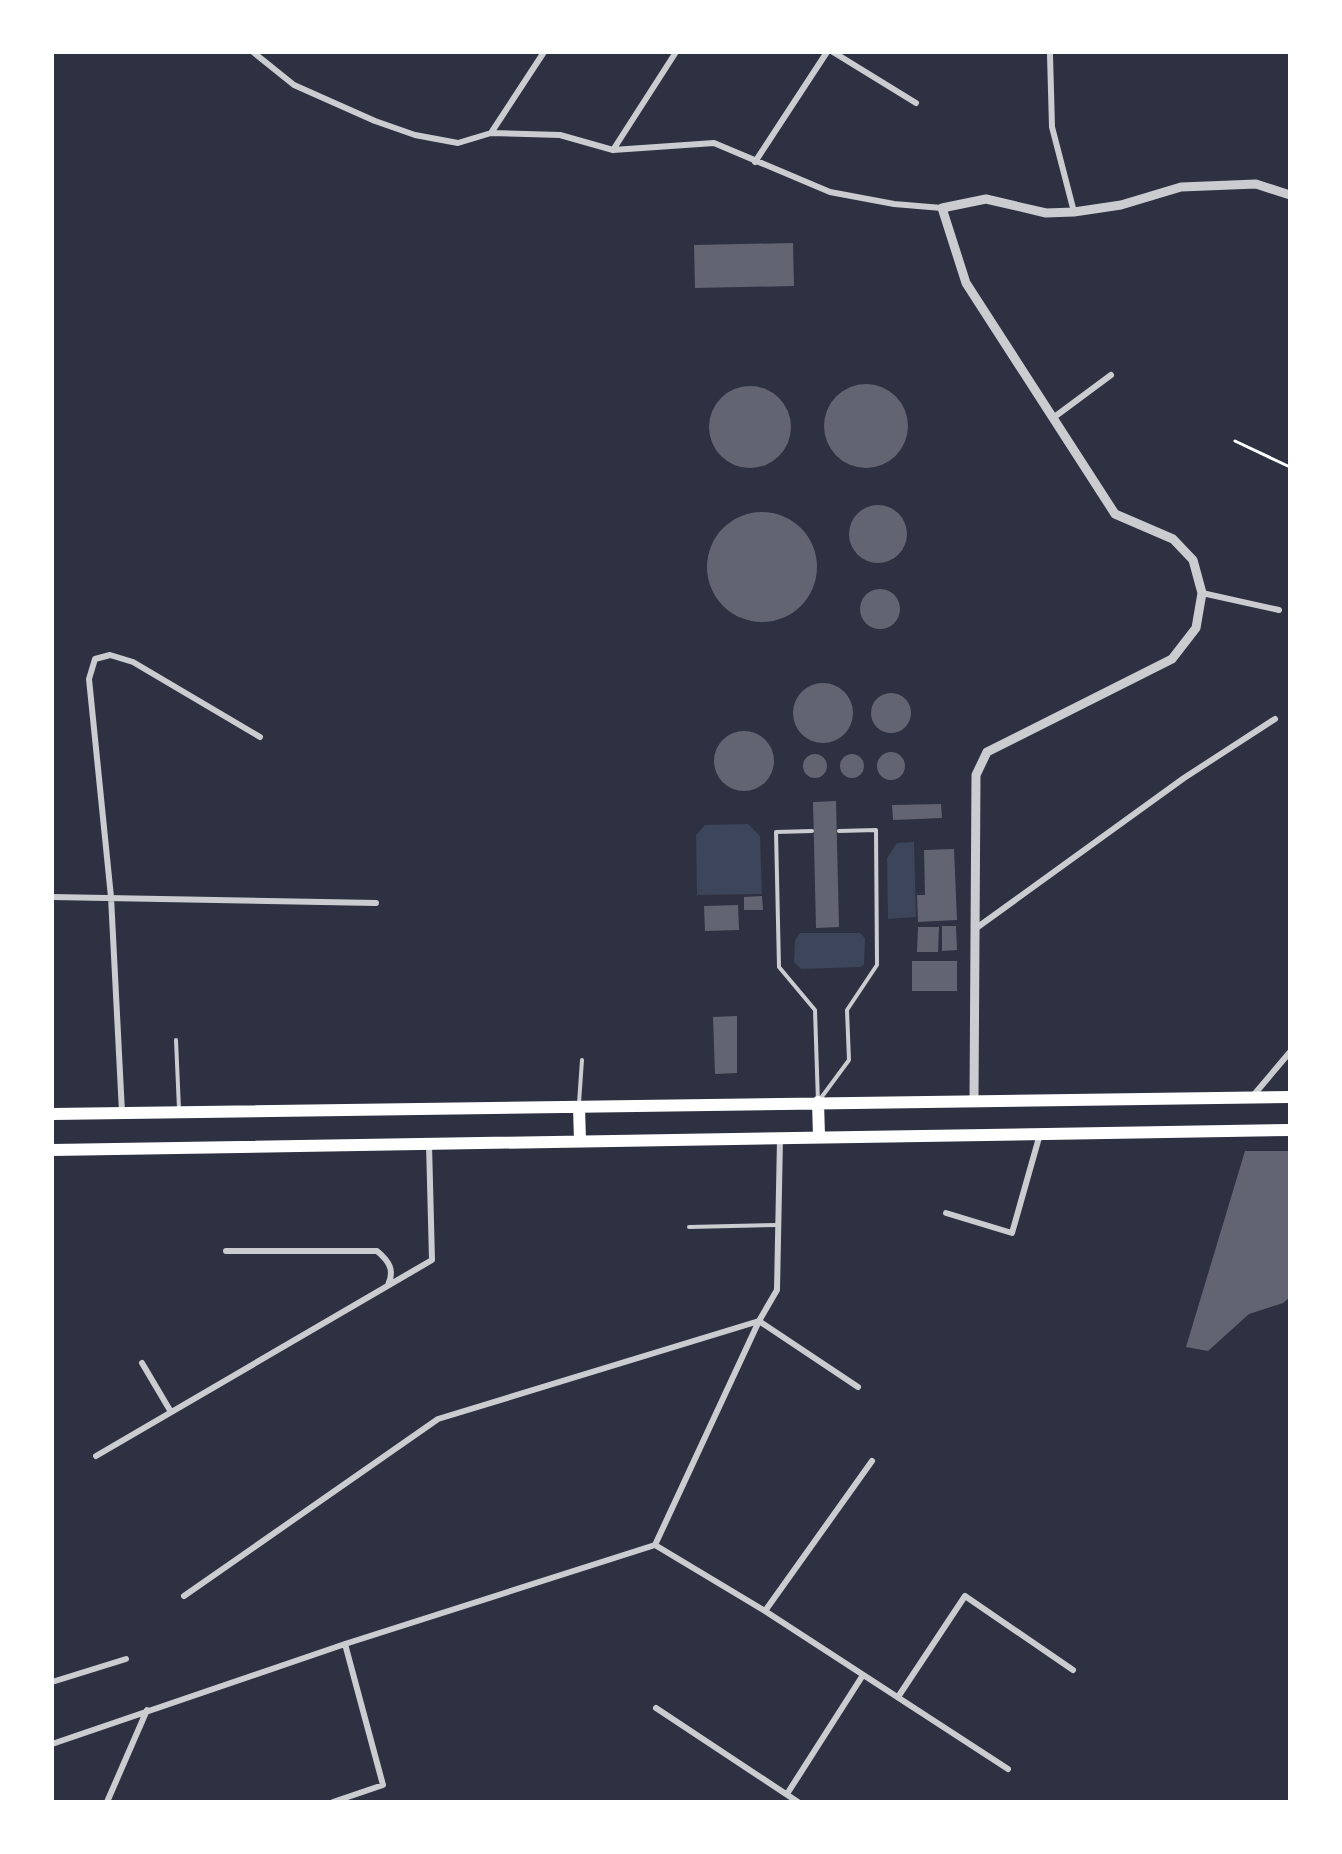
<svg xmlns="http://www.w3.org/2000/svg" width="1342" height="1854" font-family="Helvetica,sans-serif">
	<rect width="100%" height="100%" fill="#2d3142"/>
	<path fill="#3c4559" d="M748 824 760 836 762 894 697 895 696 835 705 825Z
		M914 842 916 917 888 919 887 858 897 843Z
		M800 933H860L865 938 864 965 860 967 801 969 794 962 795 940Z"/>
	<path fill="#626471" d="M793 243 794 286 695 288 694 245Z
		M824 426a42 42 0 1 1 84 0a42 42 0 1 1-84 0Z
		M709 427a41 41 0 1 1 82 0a41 41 0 1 1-82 0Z
		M849 534a29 29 0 1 1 58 0a29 29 0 1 1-58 0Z
		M707 567a55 55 0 1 1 110 0a55 55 0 1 1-110 0Z
		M860 609a20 20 0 1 1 40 0a20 20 0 1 1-40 0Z
		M793 713a30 30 0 1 1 60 0a30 30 0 1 1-60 0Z
		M871 713a20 20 0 1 1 40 0a20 20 0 1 1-40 0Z
		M714 761a30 30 0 1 1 60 0a30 30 0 1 1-60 0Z
		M877 766a14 14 0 1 1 28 0a14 14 0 1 1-28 0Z
		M803 766a12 12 0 1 1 24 0a12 12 0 1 1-24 0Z
		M840 766a12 12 0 1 1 24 0a12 12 0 1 1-24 0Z
		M836 801 839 927 816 928 813 802Z
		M941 804 942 818 893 820 892 805Z
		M954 849 957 920 918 922 917 895H925L924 850Z
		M762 896 763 910H744V897Z
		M738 905 739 930 705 931 704 906Z
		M942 926H956L957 950 942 951Z
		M918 927H939L938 952H917Z
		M912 961H957V991H912Z
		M737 1016V1073L715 1074 713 1017Z
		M1245 1151H1290V1297L1283 1303 1249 1314 1208 1351 1186 1347Z"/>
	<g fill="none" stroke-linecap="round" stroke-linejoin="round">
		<path stroke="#fff" stroke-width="3" d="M1235 441 1290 467"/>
		<path stroke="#caccd0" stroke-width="4" d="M812 831 776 832 779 967 815 1010 818 1102 849 1060 847 1010 877 965 876 830 839 831
			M176 1040 179 1109
			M579 1103 582 1060
			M689 1227 778 1225"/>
		<path stroke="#caccd0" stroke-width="6" d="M253 52 294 85 375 121 415 135 458 143 491 133 560 135 613 150 714 143 830 192 894 204 942 208
			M833 52 916 103
			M1050 55 1052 127 1074 212
			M491 133 544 52
			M613 150 676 52
			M755 162 827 52
			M1053 418 1111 375
			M1202 593 1279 610
			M52 897 376 903
			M975 929 1184 778 1275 719
			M1252 1097 1290 1052
			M122 1112 111 897 89 679 95 659 110 655 133 662 260 737
			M946 1213 1012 1233 1040 1134
			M226 1251H377C389 1261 395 1270 388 1285
			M142 1363 171 1412
			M96 1456 432 1260 429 1144
			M655 1545 759 1321 777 1290 780 1139
			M655 1545 765 1611 1008 1769
			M184 1596 438 1419 759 1321 858 1387
			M765 1611 872 1461
			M52 1682 126 1659
			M898 1697 965 1596 1073 1670
			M656 1708 798 1802
			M52 1744 345 1644 655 1545
			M787 1794 863 1675
			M107 1802 147 1710
			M333 1802 383 1785 345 1644"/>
		<path stroke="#caccd0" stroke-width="9" d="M974 1100 976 775 987 752 1172 659 1196 628 1202 593 1193 560 1173 539 1115 514 966 283 942 208 986 199 1046 213 1074 212 1121 205 1181 187 1256 184 1290 195"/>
		<path stroke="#fff" stroke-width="12" d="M818 1102 819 1136
			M579 1107 580 1141
			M52 1114 1290 1097
			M52 1150 1290 1130"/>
	</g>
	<rect width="1342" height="1854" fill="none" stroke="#ffffff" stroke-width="108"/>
</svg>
